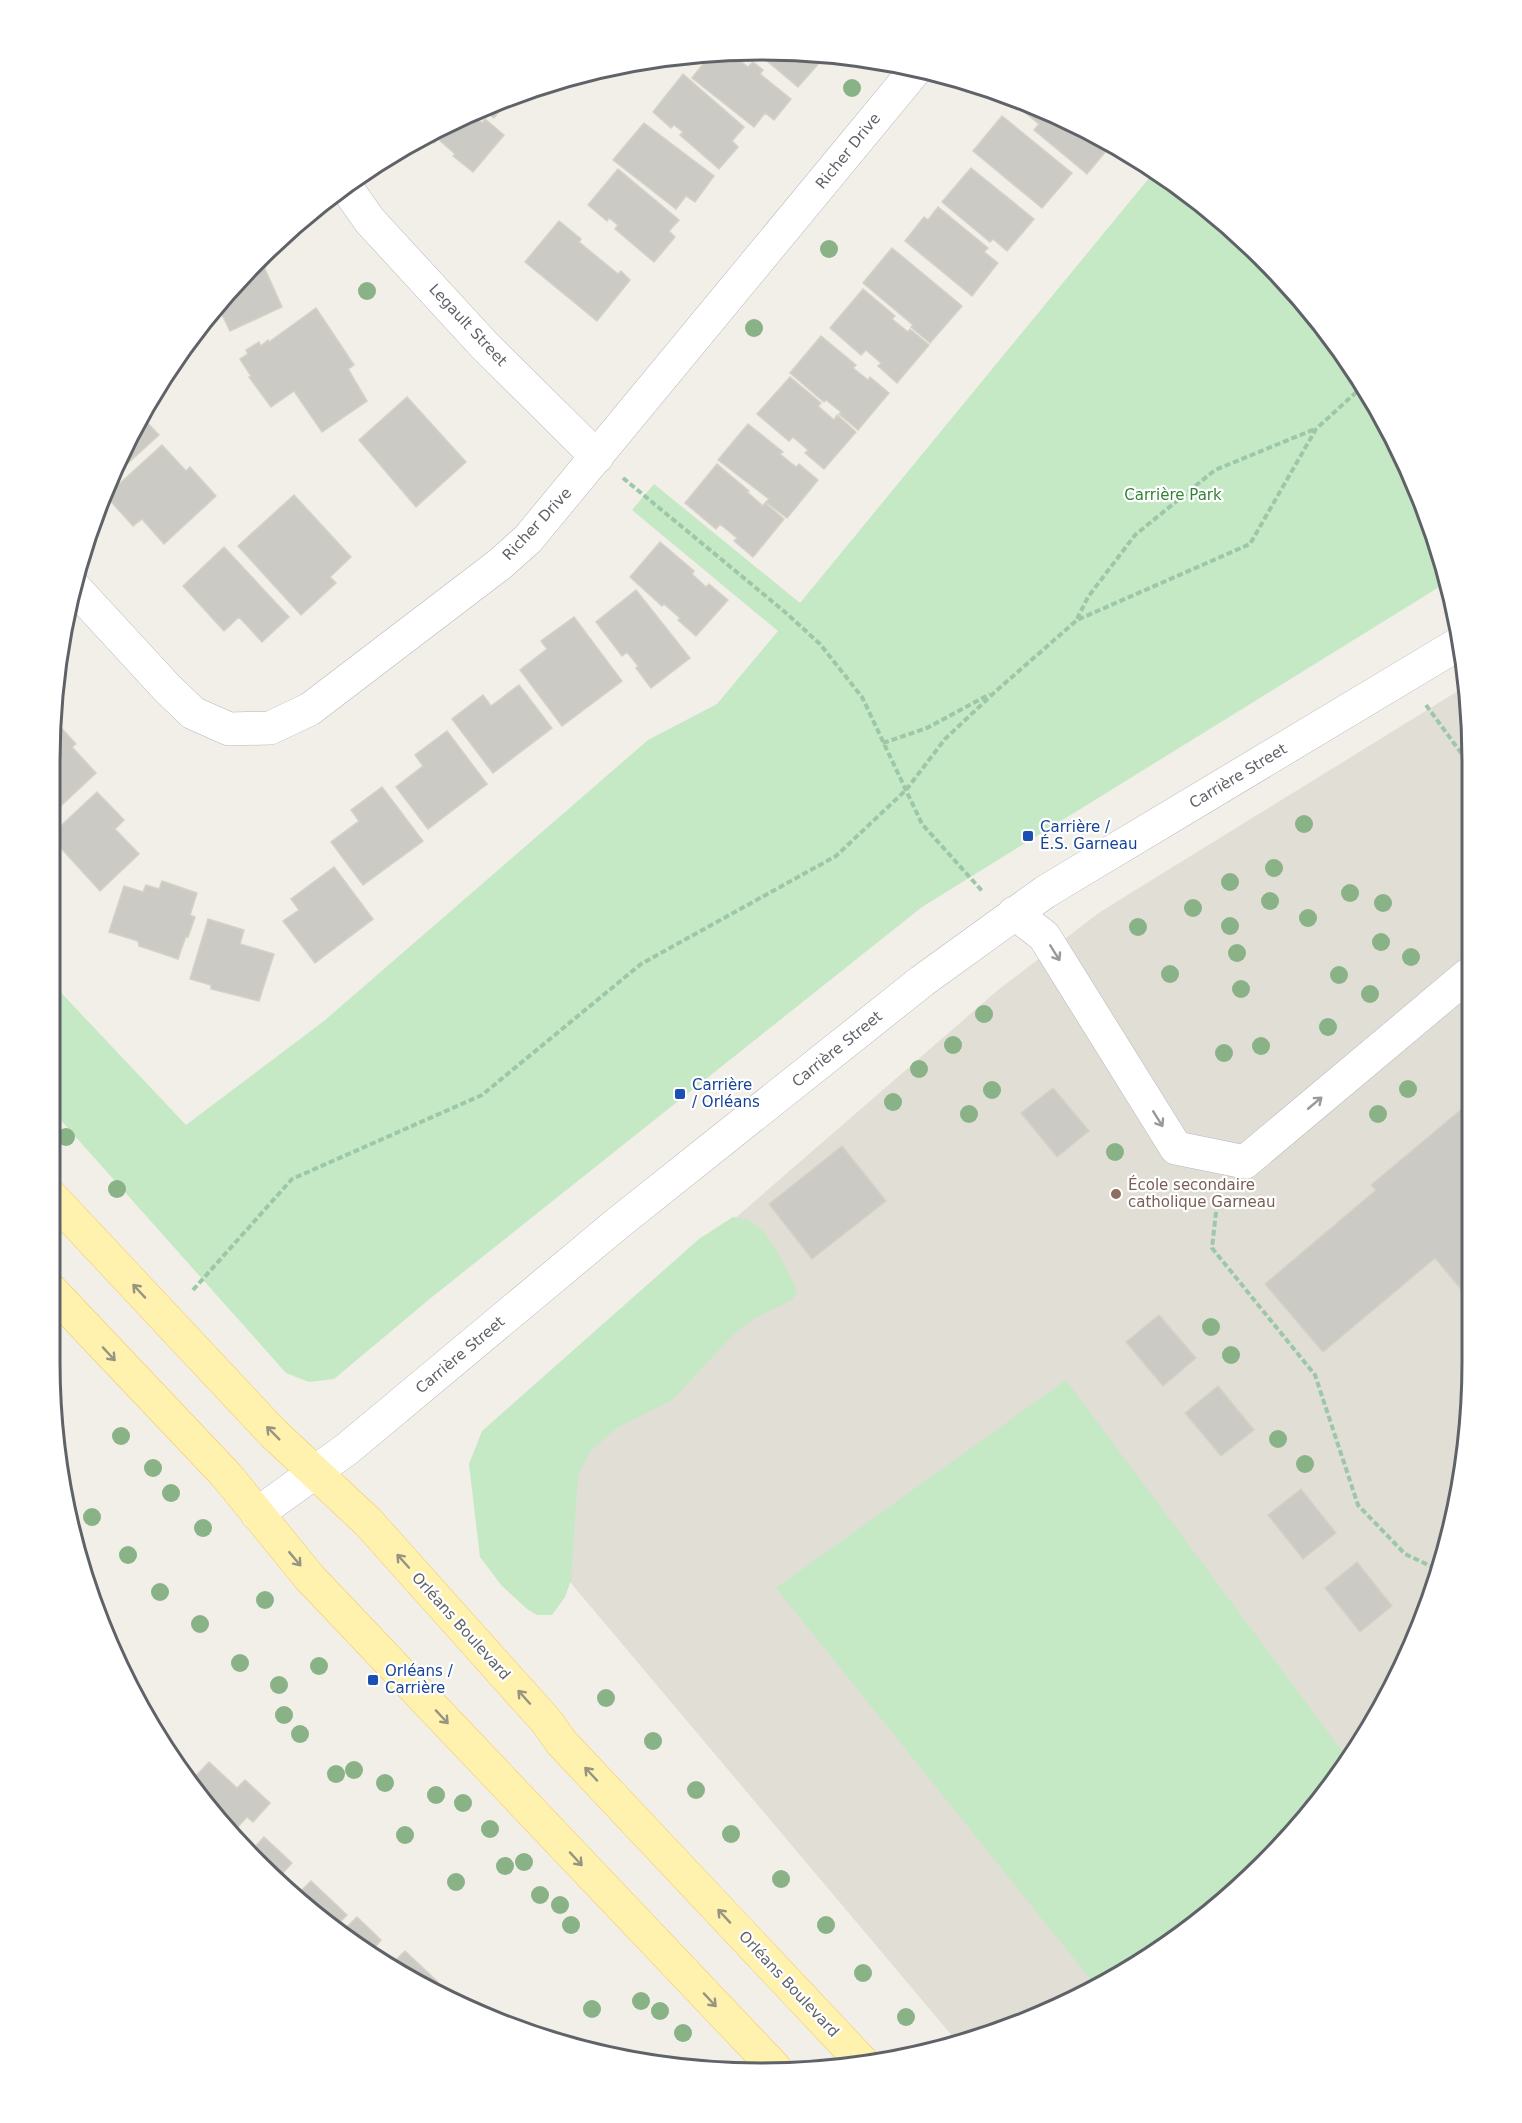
<svg xmlns="http://www.w3.org/2000/svg" width="1522" height="2123" font-family="'DejaVu Sans',sans-serif">
	<rect width="100%" height="100%" fill="#f1efe8"/>
	<path fill="#e1ded6" d="M1466 686 1471 1408 1448 1546 1399 1677 1325 1795 1230 1897 1075 2000 959 2044 511 1512 528 1398 998 990 1100 912Z"/>
	<path fill="#c5e8c5" d="M1154 172 1194 197 1296 292 1353 366 1418 488 1444 584 922 907 432 1297 334 1379 309 1382 286 1373 50 1108V981L186 1125 324 1021 648 740 717 704 778 631 632 510 654 484 800 603Z
		M733 1217C743 1219 752 1220 759 1227 771 1238 792 1277 797 1292L792 1300 755 1318 734 1334 672 1400 617 1428 590 1451 578 1475 571 1580 565 1597 552 1615H537L527 1609 502 1586 480 1557 469 1464 482 1431 699 1239Z
		M1066 1380 1348 1759 1325 1795 1230 1897 1096 1986 776 1588Z"/>
	<path fill="#cccac5" stroke="#d6d1c6" stroke-width="1.5" d="M808 51 817 53 814 57 820 62 798 87 760 55 762 53Z
		M739 53 742 55 739 60 748 67 753 62 763 70 760 74 791 99 774 120 765 113 754 127 692 78 711 54Z
		M683 74 744 127 732 141 738 147 719 169 680 135 683 132 674 125 671 128 653 112Z
		M511 97 494 118 483 109Z
		M1013 99 1076 123 1111 145 1087 174 1034 130 1039 124 1011 101Z
		M472 114 482 123 485 119 504 135 473 172 453 156 455 154 438 139 434 143 425 136Z
		M1002 116 1072 173 1042 208 973 151Z
		M644 123 714 176 695 202 686 196 676 209 613 160Z
		M971 168 1034 219 1007 251 993 239 990 242 942 202Z
		M618 169 679 220 669 231 675 237 654 262 615 229 618 225 609 218 607 221 588 205Z
		M938 207 988 248 984 252 998 263 972 296 905 241 924 217 928 220Z
		M559 221 581 239 579 242 618 274 621 271 630 280 597 321 525 262Z
		M892 248 962 306 930 343 911 327 913 325 863 283Z
		M260 258 282 307 230 331 217 304 226 292Z
		M863 289 895 316 892 319 908 332 910 329 929 345 897 383 878 366 881 363 866 350 861 355 830 328Z
		M316 308 354 365 348 369 367 401 322 432 294 391 271 407 249 377 251 376 240 359 248 354 246 350 259 342 261 346 268 340 269 342Z
		M821 336 856 365 853 368 868 380 870 377 889 393 858 430 839 414 841 412 826 400 824 402 790 373Z
		M790 377 821 403 818 406 834 420 837 415 856 432 824 469 805 453 808 450 793 437 789 441 757 414Z
		M407 397 466 462 416 507 359 440Z
		M140 415 159 435 106 483Z
		M748 424 783 452 780 454 796 467 799 464 818 480 787 518 766 502 769 499 718 460Z
		M162 445 186 471 190 467 216 496 164 544 142 519 133 526 106 496Z
		M717 464 749 491 747 492 763 506 765 503 784 519 753 557 734 541 737 538 720 524 716 529 685 503Z
		M294 495 351 557 330 577 336 583 301 615 238 546Z
		M660 542 694 571 692 574 706 587 709 584 728 600 696 636 678 620 680 618 664 604 662 606 630 577Z
		M224 547 289 617 262 642 239 617 224 631 183 586Z
		M636 590 690 658 651 688 636 668 638 666 627 652 622 656 596 622Z
		M574 617 622 681 562 726 520 670 547 649 541 641Z
		M519 685 552 728 493 773 452 719 483 695 491 706Z
		M54 720 76 744 72 747 96 773 50 816V761Z
		M447 731 487 784 428 829 396 787 423 766 415 755Z
		M382 787 423 841 363 885 331 842 359 821 351 810Z
		M97 792 124 820 115 829 139 854 100 891 50 836Z
		M334 867 373 919 315 963 283 921 299 910 291 899Z
		M162 881 197 893 190 915 195 917 188 937 186 936 178 959 139 946 138 941 109 932 124 886 143 892 146 885 159 889Z
		M208 919 244 930 240 944 274 954 259 1001 211 989V985L190 979Z
		M1053 1088 1089 1131 1057 1157 1021 1113Z
		M1469 1103 1470 1300 1435 1258 1323 1352 1265 1284 1376 1190 1371 1185Z
		M842 1146 886 1201 812 1259 769 1204Z
		M1159 1315 1196 1358 1163 1386 1126 1342Z
		M1218 1386 1254 1430 1221 1456 1185 1413Z
		M1301 1489 1336 1533 1303 1559 1268 1515Z
		M1357 1562 1392 1606 1360 1632 1325 1588Z
		M209 1762 237 1788 245 1780 270 1803 253 1822 247 1817 234 1831 191 1781Z
		M264 1837 292 1863 280 1876 293 1888 289 1893 250 1849 252 1850Z
		M311 1881 347 1915 336 1926 294 1898Z
		M357 1917 381 1940 372 1951 343 1931Z
		M405 1951 438 1982 431 1990 392 1964Z"/>
	<g fill="none" stroke-linecap="round" stroke-linejoin="round">
		<defs>
			<path id="minor" d="M346 187 370 221 485 346 597 457
				M74 587 167 688 193 713 229 729 270 728 310 709 500 564 528 539 916 69
				M1014 913 1044 936 1176 1148 1245 1162 1468 975
				M257 1514 347 1449 618 1223 922 981 1045 892 1460 643"/>
			<path id="major" d="M50 1195 273 1433 368 1522 547 1722 561 1742 865 2065
				M50 1289 227 1476 309 1577 774 2067"/>
		</defs>
		<use href="#minor" stroke="#b5b8bc" stroke-width="34"/>
		<use href="#major" stroke="#f2c960" stroke-width="34"/>
		<path stroke="#9cc7a9" stroke-width="4" stroke-dasharray="6 3" stroke-linecap="butt" d="M623 478 785 612 820 644 862 697 922 824 983 892
			M1077 619 1088 597 1135 535 1215 470 1315 429
			M1426 705 1467 761
			M883 743 927 728 990 694
			M1218 1194 1212 1248 1315 1375 1358 1505 1405 1554 1439 1570
			M193 1290 292 1179 482 1095 641 964 836 856 906 790 945 739 996 691 1077 620 1250 544 1316 429 1363 386"/>
		<use href="#minor" stroke="#fff" stroke-width="33"/>
		<use href="#major" stroke="#fff2af" stroke-width="33"/>
	</g>
	<g fill="#89b387">
		<circle cx="852" cy="88" r="9"/>
		<circle cx="829" cy="249" r="9"/>
		<circle cx="367" cy="291" r="9"/>
		<circle cx="754" cy="328" r="9"/>
		<circle cx="1304" cy="824" r="9"/>
		<circle cx="1274" cy="868" r="9"/>
		<circle cx="1230" cy="882" r="9"/>
		<circle cx="1350" cy="893" r="9"/>
		<circle cx="1270" cy="901" r="9"/>
		<circle cx="1383" cy="903" r="9"/>
		<circle cx="1193" cy="908" r="9"/>
		<circle cx="1308" cy="918" r="9"/>
		<circle cx="1230" cy="926" r="9"/>
		<circle cx="1138" cy="927" r="9"/>
		<circle cx="1381" cy="942" r="9"/>
		<circle cx="1237" cy="953" r="9"/>
		<circle cx="1411" cy="957" r="9"/>
		<circle cx="1170" cy="974" r="9"/>
		<circle cx="1339" cy="975" r="9"/>
		<circle cx="1241" cy="989" r="9"/>
		<circle cx="1370" cy="994" r="9"/>
		<circle cx="984" cy="1014" r="9"/>
		<circle cx="1328" cy="1027" r="9"/>
		<circle cx="953" cy="1045" r="9"/>
		<circle cx="1261" cy="1046" r="9"/>
		<circle cx="1224" cy="1053" r="9"/>
		<circle cx="919" cy="1069" r="9"/>
		<circle cx="1408" cy="1089" r="9"/>
		<circle cx="992" cy="1090" r="9"/>
		<circle cx="893" cy="1102" r="9"/>
		<circle cx="969" cy="1114" r="9"/>
		<circle cx="1378" cy="1114" r="9"/>
		<circle cx="66" cy="1137" r="9"/>
		<circle cx="1115" cy="1152" r="9"/>
		<circle cx="117" cy="1189" r="9"/>
		<circle cx="1211" cy="1327" r="9"/>
		<circle cx="1231" cy="1355" r="9"/>
		<circle cx="121" cy="1436" r="9"/>
		<circle cx="1278" cy="1439" r="9"/>
		<circle cx="1305" cy="1464" r="9"/>
		<circle cx="153" cy="1468" r="9"/>
		<circle cx="171" cy="1493" r="9"/>
		<circle cx="92" cy="1517" r="9"/>
		<circle cx="203" cy="1528" r="9"/>
		<circle cx="128" cy="1555" r="9"/>
		<circle cx="160" cy="1592" r="9"/>
		<circle cx="265" cy="1600" r="9"/>
		<circle cx="200" cy="1624" r="9"/>
		<circle cx="240" cy="1663" r="9"/>
		<circle cx="319" cy="1666" r="9"/>
		<circle cx="279" cy="1685" r="9"/>
		<circle cx="606" cy="1698" r="9"/>
		<circle cx="284" cy="1715" r="9"/>
		<circle cx="300" cy="1734" r="9"/>
		<circle cx="653" cy="1741" r="9"/>
		<circle cx="354" cy="1770" r="9"/>
		<circle cx="336" cy="1774" r="9"/>
		<circle cx="385" cy="1783" r="9"/>
		<circle cx="696" cy="1790" r="9"/>
		<circle cx="436" cy="1795" r="9"/>
		<circle cx="463" cy="1803" r="9"/>
		<circle cx="490" cy="1829" r="9"/>
		<circle cx="731" cy="1834" r="9"/>
		<circle cx="405" cy="1835" r="9"/>
		<circle cx="524" cy="1862" r="9"/>
		<circle cx="505" cy="1866" r="9"/>
		<circle cx="781" cy="1879" r="9"/>
		<circle cx="456" cy="1882" r="9"/>
		<circle cx="540" cy="1895" r="9"/>
		<circle cx="560" cy="1905" r="9"/>
		<circle cx="571" cy="1925" r="9"/>
		<circle cx="826" cy="1925" r="9"/>
		<circle cx="863" cy="1973" r="9"/>
		<circle cx="641" cy="2001" r="9"/>
		<circle cx="592" cy="2009" r="9"/>
		<circle cx="660" cy="2011" r="9"/>
		<circle cx="906" cy="2017" r="9"/>
		<circle cx="683" cy="2033" r="9"/>
	</g>
	<defs><path id="oneway-shaft" d="M-6 0H5M1.5-3L5.5 0L1.5 3" fill="none" stroke-width="1.6" stroke-linecap="round" stroke-linejoin="round" transform="scale(1.5)"/></defs>
	<g stroke="#979a9d">
		<use href="#oneway-shaft" transform="translate(1055 953) rotate(58)"/>
		<use href="#oneway-shaft" transform="translate(1315 1103) rotate(-40)"/>
		<use href="#oneway-shaft" transform="translate(1158 1119) rotate(58)"/>
	</g>
	<g stroke="#979581">
		<use href="#oneway-shaft" transform="translate(139 1291) rotate(-133)"/>
		<use href="#oneway-shaft" transform="translate(109 1354) rotate(47)"/>
		<use href="#oneway-shaft" transform="translate(273 1433) rotate(-135)"/>
		<use href="#oneway-shaft" transform="translate(295 1559) rotate(50)"/>
		<use href="#oneway-shaft" transform="translate(403 1561) rotate(-132)"/>
		<use href="#oneway-shaft" transform="translate(524 1697) rotate(-132)"/>
		<use href="#oneway-shaft" transform="translate(442 1717) rotate(47)"/>
		<use href="#oneway-shaft" transform="translate(591 1774) rotate(-133)"/>
		<use href="#oneway-shaft" transform="translate(576 1859) rotate(47)"/>
		<use href="#oneway-shaft" transform="translate(724 1916) rotate(-133)"/>
		<use href="#oneway-shaft" transform="translate(710 2000) rotate(47)"/>
	</g>
	<g fill="#1a4fb4" stroke="#fff" stroke-width="2">
		<rect x="1022" y="830" width="12" height="12" rx="3"/>
		<rect x="674" y="1088" width="12" height="12" rx="3"/>
		<rect x="367" y="1674" width="12" height="12" rx="3"/>
	</g>
	<circle fill="#8d6e63" stroke="#fff" stroke-width="2" cx="1116" cy="1194" r="6"/>
	<g text-anchor="middle" dominant-baseline="central" stroke-width="4.5" stroke-linejoin="round" paint-order="stroke">
		<g font-size="15" fill="#5f6368" stroke="#fff">
			<text transform="translate(848 151) rotate(-51)">Richer Drive</text>
			<text transform="translate(468 325) rotate(47)">Legault Street</text>
			<text transform="translate(537 524) rotate(-47)">Richer Drive</text>
			<text transform="translate(1238 776) rotate(-31)">Carrière Street</text>
			<text transform="translate(837 1049) rotate(-39)">Carrière Street</text>
			<text transform="translate(460 1355) rotate(-40)">Carrière Street</text>
			<text transform="translate(461 1626) rotate(48)">Orléans Boulevard</text>
			<text transform="translate(789 1984) rotate(47)">Orléans Boulevard</text>
		</g>
		<g font-size="15" fill="#348238" stroke="#fff">
			<text x="1173" y="495">Carrière Park</text>
		</g>
		<g font-size="15" fill="#164399" stroke="#fff" text-anchor="start">
			<text x="1040" y="827">Carrière /<tspan x="1040" dy="17">É.S. Garneau</tspan></text>
			<text x="692" y="1085">Carrière<tspan x="692" dy="17">/ Orléans</tspan></text>
			<text x="385" y="1671">Orléans /<tspan x="385" dy="17">Carrière</tspan></text>
		</g>
		<g font-size="15" fill="#785e54" stroke="#fff" text-anchor="start">
			<text x="1128" y="1185">École secondaire<tspan x="1128" dy="17">catholique Garneau</tspan></text>
		</g>
	</g>
	<path d="M0 0H1522V2123H0ZM761 60H761A701 701 0 0 1 1462 761V1362A701 701 0 0 1 761 2063H761A701 701 0 0 1 60 1362V761A701 701 0 0 1 761 60Z" fill="#fff" fill-rule="evenodd"/>
	<path fill="none" stroke="#5f6368" stroke-width="3" d="M761 60H761A701 701 0 0 1 1462 761V1362A701 701 0 0 1 761 2063H761A701 701 0 0 1 60 1362V761A701 701 0 0 1 761 60Z"/>
</svg>
